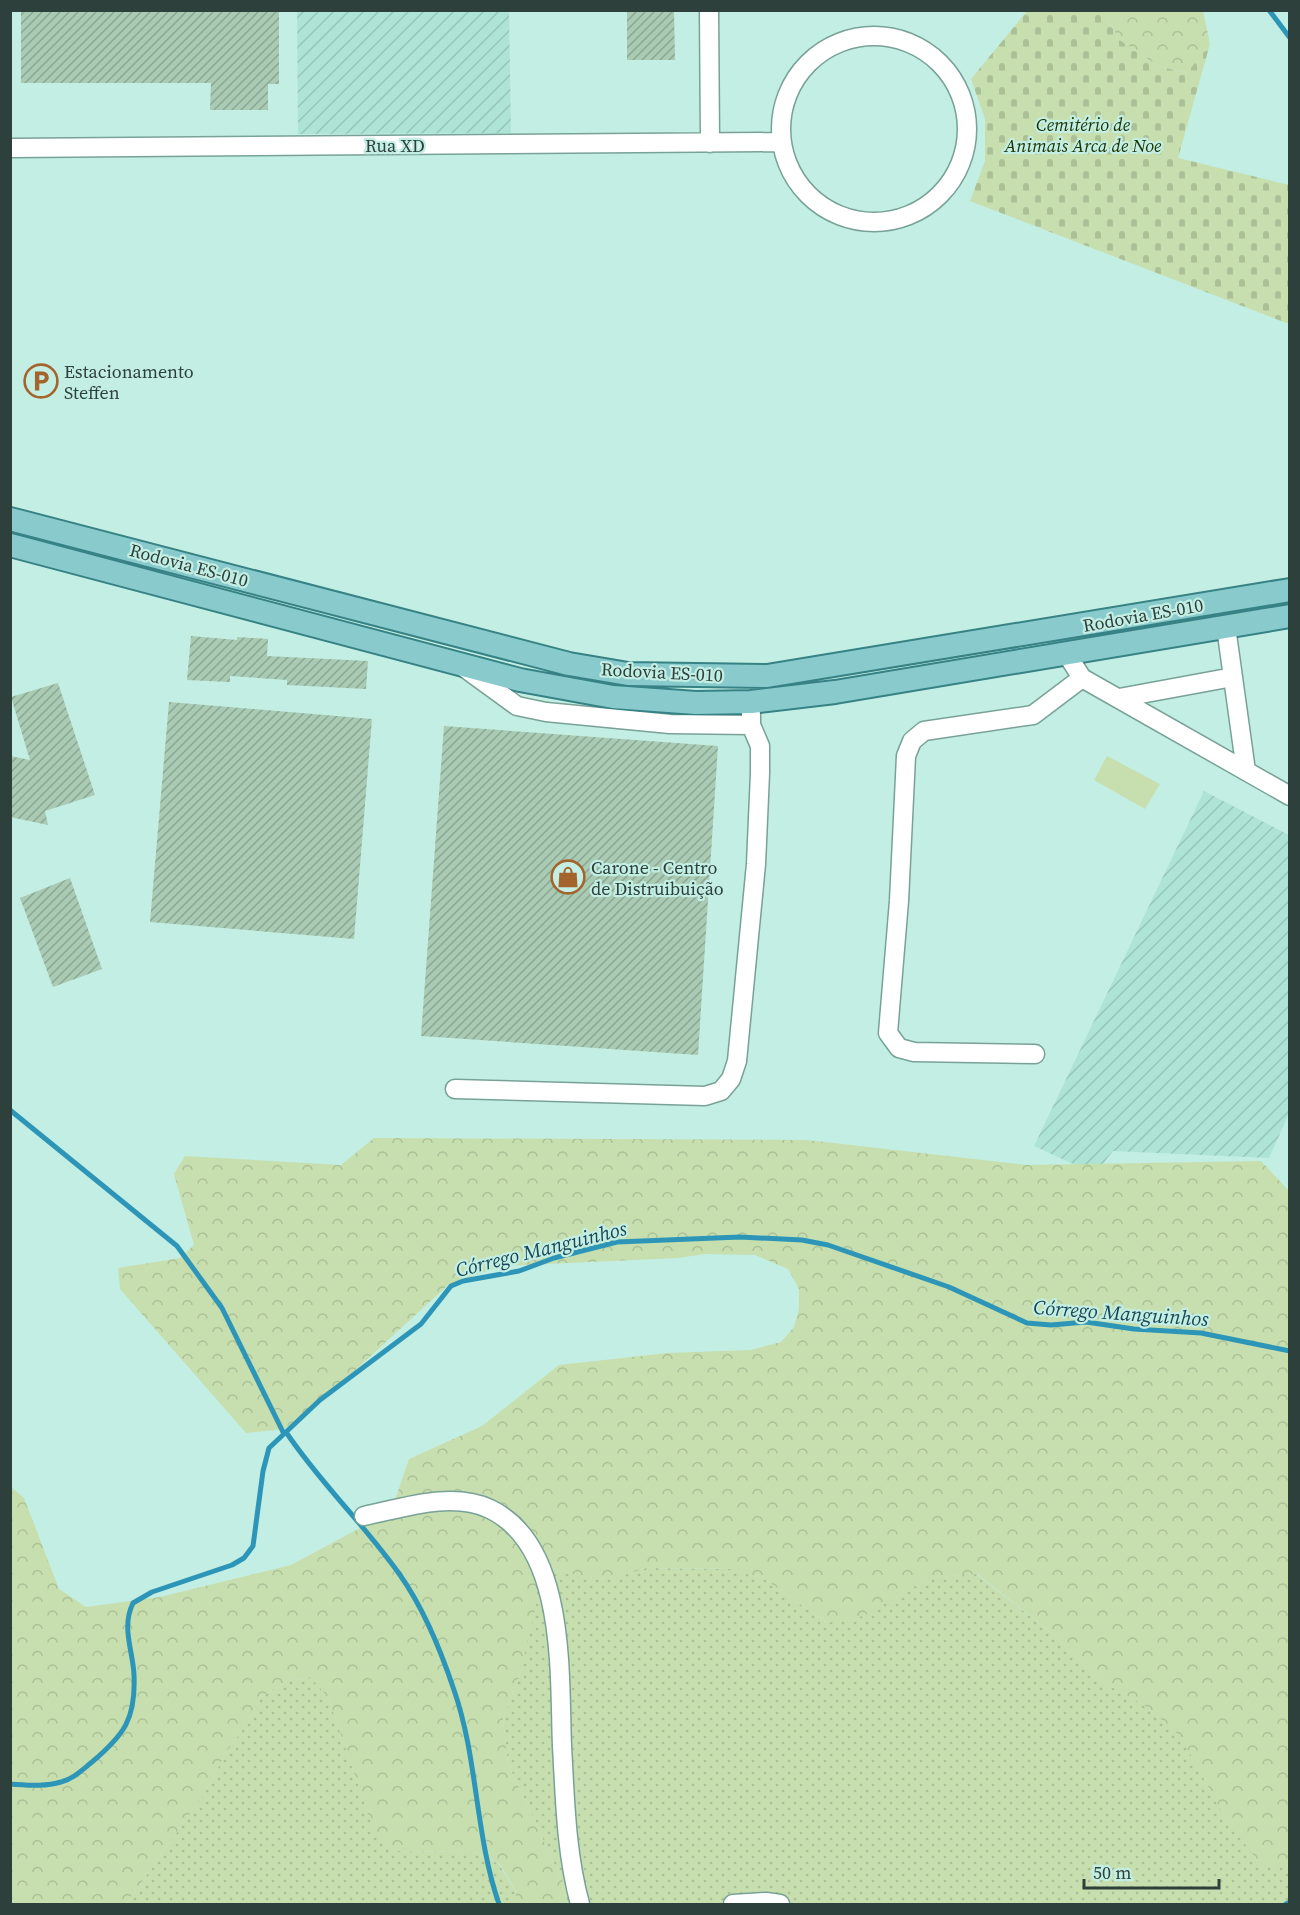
<svg xmlns="http://www.w3.org/2000/svg" width="1300" height="1915" font-family="'Source Serif 4',serif">
	<defs>
		<pattern id="industrial-furrows" width="10" height="10" patternUnits="userSpaceOnUse" patternTransform="scale(1.5)"><rect width="10" height="10" fill="#aee4d6"/><path d="M-1 1l2-2M0 10L10 0M9 11l2-2" fill="none" stroke="#96c5b9"/></pattern>
		<pattern id="grass-dots" width="8" height="8" patternUnits="userSpaceOnUse" patternTransform="scale(1.5)"><rect width="8" height="8" fill="#c7dfae"/><path d="M2 2h.1M6 6h.1" fill="none" stroke="#abc097" stroke-width="1.8" stroke-linecap="round"/></pattern>
		<pattern id="forest-crowns" width="20" height="18" patternUnits="userSpaceOnUse" patternTransform="scale(1.5)"><rect width="20" height="18" fill="#c7dfae"/><path d="M2 6a3 3 0 1 1 6 0M12 15a3 3 0 1 1 6 0" fill="none" stroke="#abc097"/></pattern>
		<pattern id="cemetery-stones" width="16" height="16" patternUnits="userSpaceOnUse" patternTransform="scale(1.5)"><rect width="16" height="16" fill="#c7dfae"/><path d="M2 7V4a2 2 0 0 1 4 0v3zM10 15v-3a2 2 0 0 1 4 0v3z" fill="#abc097"/></pattern>
		<pattern id="building-hatch" width="6" height="6" patternUnits="userSpaceOnUse" patternTransform="scale(1.5)"><rect width="6" height="6" fill="#aacbb3"/><path d="M-1 1l2-2M0 6l6-6M5 7l2-2" fill="none" stroke="#8ba693"/></pattern>
	</defs>
	<rect width="100%" height="100%" fill="#c3eee3"/>
	<path fill="url(#industrial-furrows)" d="M297 11H509L511 133 298 134Z
		M1204 791 1289 835V1114L1269 1158 1113 1151 1095 1174 1034 1146Z"/>
	<path fill="url(#grass-dots)" d="M553 1568 592 1580 621 1576 646 1568 732 1569 766 1580 827 1623 899 1595 929 1578 976 1574 1053 1634 1098 1679 1147 1707 1182 1737 1228 1823 1286 1868 1289 1865V1904H568L559 1874 508 1764 503 1719 520 1675 537 1578Z
		M311 1677 328 1697 373 1827 394 1851 474 1852 499 1864 516 1893 514 1904H126L204 1794 227 1751 249 1721 262 1696 288 1681Z"/>
	<path fill="url(#forest-crowns)" d="M1104 11H1203L1210 44 1188 73 1158 66 1118 39Z
		M374 1138 807 1140 1027 1165 1261 1161 1290 1192 1289 1865 1287 1868 1261 1865 1228 1823 1181 1737 1147 1707 1098 1679 1053 1634 977 1574 929 1578 864 1616 827 1623 766 1580 732 1569 646 1568 621 1576 592 1580 553 1568 537 1578V1601L520 1675 503 1719 508 1764 559 1874 568 1904H514L516 1892 500 1864 474 1852 394 1851 373 1828 328 1697 310 1677 288 1681 262 1696 249 1721 227 1751 204 1794 126 1904H11L10 1486 24 1498 59 1589 86 1607 160 1597 291 1565 375 1520 393 1506 409 1459 482 1426 559 1365 667 1353 751 1350 781 1342 794 1327 799 1309V1289L788 1269 755 1255 705 1254 678 1258 501 1266 448 1285 339 1385 284 1429 246 1433 120 1289 118 1268 180 1258 194 1245 174 1174 185 1156 341 1165Z"/>
	<path fill="url(#cemetery-stones)" d="M1027 11H1104L1118 39 1158 66 1187 73 1210 44 1178 158 1289 185V324L970 201 985 161V119L971 79Z"/>
	<path fill="#c7dfae" d="M1107 756 1160 784 1145 809 1094 780Z"/>
	<g fill="none" stroke-linecap="round" stroke-linejoin="round">
		<path stroke="#2d96b8" stroke-width="5" d="M1269 10 1290 38
			M10 1110 177 1246 222 1308 284 1434
			M286 1432C320 1483 365 1525 400 1575 424 1609 441 1651 454 1690 478 1759 475 1835 499 1904
			M10 1784C27 1785 45 1787 61 1782 73 1779 82 1770 92 1762 124 1735 136 1719 134 1675 133 1650 121 1628 133 1603L152 1592 232 1565 244 1558 253 1546 263 1471 269 1448 320 1400 421 1324 451 1286 463 1281 519 1271 554 1258 617 1242 740 1237 802 1240 828 1245 949 1287 1027 1323 1051 1325 1086 1322 1134 1329 1201 1333 1290 1351
			M1286 1904 1290 1902"/>
	</g>
	<path fill="url(#building-hatch)" d="M21 10H279V84H268V110H210L211 83H21Z
		M627 10H674L675 60H627Z
		M191 636 237 640V637L268 639 267 656 368 661 366 689 287 685V680L230 676V682L187 680Z
		M58 683 95 795 45 811 48 825 10 817V756L30 760 11 697Z
		M169 702 372 719 354 939 150 922Z
		M444 726 718 746 698 1055 421 1036Z
		M70 878 102 969 53 987 20 898Z"/>
	<g fill="none" stroke-linecap="round" stroke-linejoin="round">
		<defs>
			<path id="minor" d="M709 10 710 143
				M781 129a93 93 0 1 1 186 0a93 93 0 1 1-186 0Z
				M10 148 780 142
				M1226 627 1246 771
				M1066 653 1082 678 1290 796
				M462 666 517 706 546 712 670 724 751 725V714
				M1119 698 1233 677
				M1035 1054 914 1052 899 1048 888 1033 899 901 906 756 912 741 924 731 1033 715 1082 678
				M455 1089 705 1096 721 1091 731 1079 737 1061 756 864 760 773V746L751 725
				M364 1516C403 1508 452 1491 490 1509 567 1546 559 1675 562 1746 565 1799 566 1853 580 1904
				M733 1904 766 1902 780 1904"/>
			<path id="major" d="M10 519 569 664 628 674 767 676 1290 590
				M10 545 520 680 613 697 696 703 751 702 835 692 1290 616"/>
		</defs>
		<use href="#minor" stroke="#78a297" stroke-width="21"/>
		<use href="#major" stroke="#368284" stroke-width="26"/>
		<use href="#minor" stroke="#fff" stroke-width="18"/>
		<use href="#major" stroke="#89cacd" stroke-width="22"/>
	</g>
	<defs>
		<symbol id="parking-ring" viewBox="-11 -11 22 22"><circle r="9.5" fill="#c3eee3" stroke="#a4642d" stroke-width="1.5"/><path d="M-3.5-5.5H1a3.5 3.5 0 0 1 0 7H-1V5.5H-3.5ZM-1-3.4V-.6H.8a1.4 1.4 0 0 0 0-2.8Z" fill="#a4642d"/></symbol>
		<symbol id="shop-ring" viewBox="-11 -11 22 22"><circle r="9.5" fill="#c3eee3" stroke="#a4642d" stroke-width="1.5"/><path d="M-5-2.5h2.3a2.7 3.5 0 0 1 5.4 0H5L5.5 6h-11ZM-1.5-2.5h3a1.5 2.3 0 0 0-3 0Z" fill="#a4642d"/></symbol>
	</defs>
	<g fill-rule="evenodd">
		<use href="#parking-ring" x="22" y="362" width="38" height="38"/>
		<use href="#shop-ring" x="549" y="858" width="38" height="38"/>
	</g>
	<g text-anchor="middle" dominant-baseline="central" stroke-width="4.5" stroke-linejoin="round" paint-order="stroke">
		<g font-size="18" font-style="italic" fill="#1d3200" stroke="#c3eee3">
			<text x="1083" y="124">Cemitério de<tspan x="1083" dy="21">Animais Arca de Noe</tspan></text>
		</g>
		<g font-size="18" fill="#2e403b" stroke="#c3eee3">
			<text x="395" y="145">Rua XD</text>
			<text transform="translate(189 565) rotate(15)">Rodovia ES-010</text>
			<text transform="translate(1143 615) rotate(-10)">Rodovia ES-010</text>
			<text transform="translate(662 672) rotate(3)">Rodovia ES-010</text>
		</g>
		<g font-size="18" fill="#2e403b" stroke="#c3eee3" text-anchor="start">
			<text x="64" y="371">Estacionamento<tspan x="64" dy="21">Steffen</tspan></text>
			<text x="591" y="867">Carone - Centro<tspan x="591" dy="21">de Distruibuição</tspan></text>
		</g>
		<g font-size="20" font-style="italic" fill="#1a4655" stroke="#c3eee3">
			<text transform="translate(541 1249) rotate(-14)">Córrego Manguinhos</text>
			<text transform="translate(1121 1313) rotate(4)">Córrego Manguinhos</text>
		</g>
	</g>
	<rect width="1300" height="1915" fill="none" stroke="#2e403b" stroke-width="24"/>
	<path d="M1084 1879v9h135v-9" fill="none" stroke="#2e403b" stroke-width="3"/>
	<text x="1093" y="1879" font-size="18" fill="#2e403b" stroke="#c3eee3" stroke-width="4.5" paint-order="stroke">50 m</text>
</svg>
